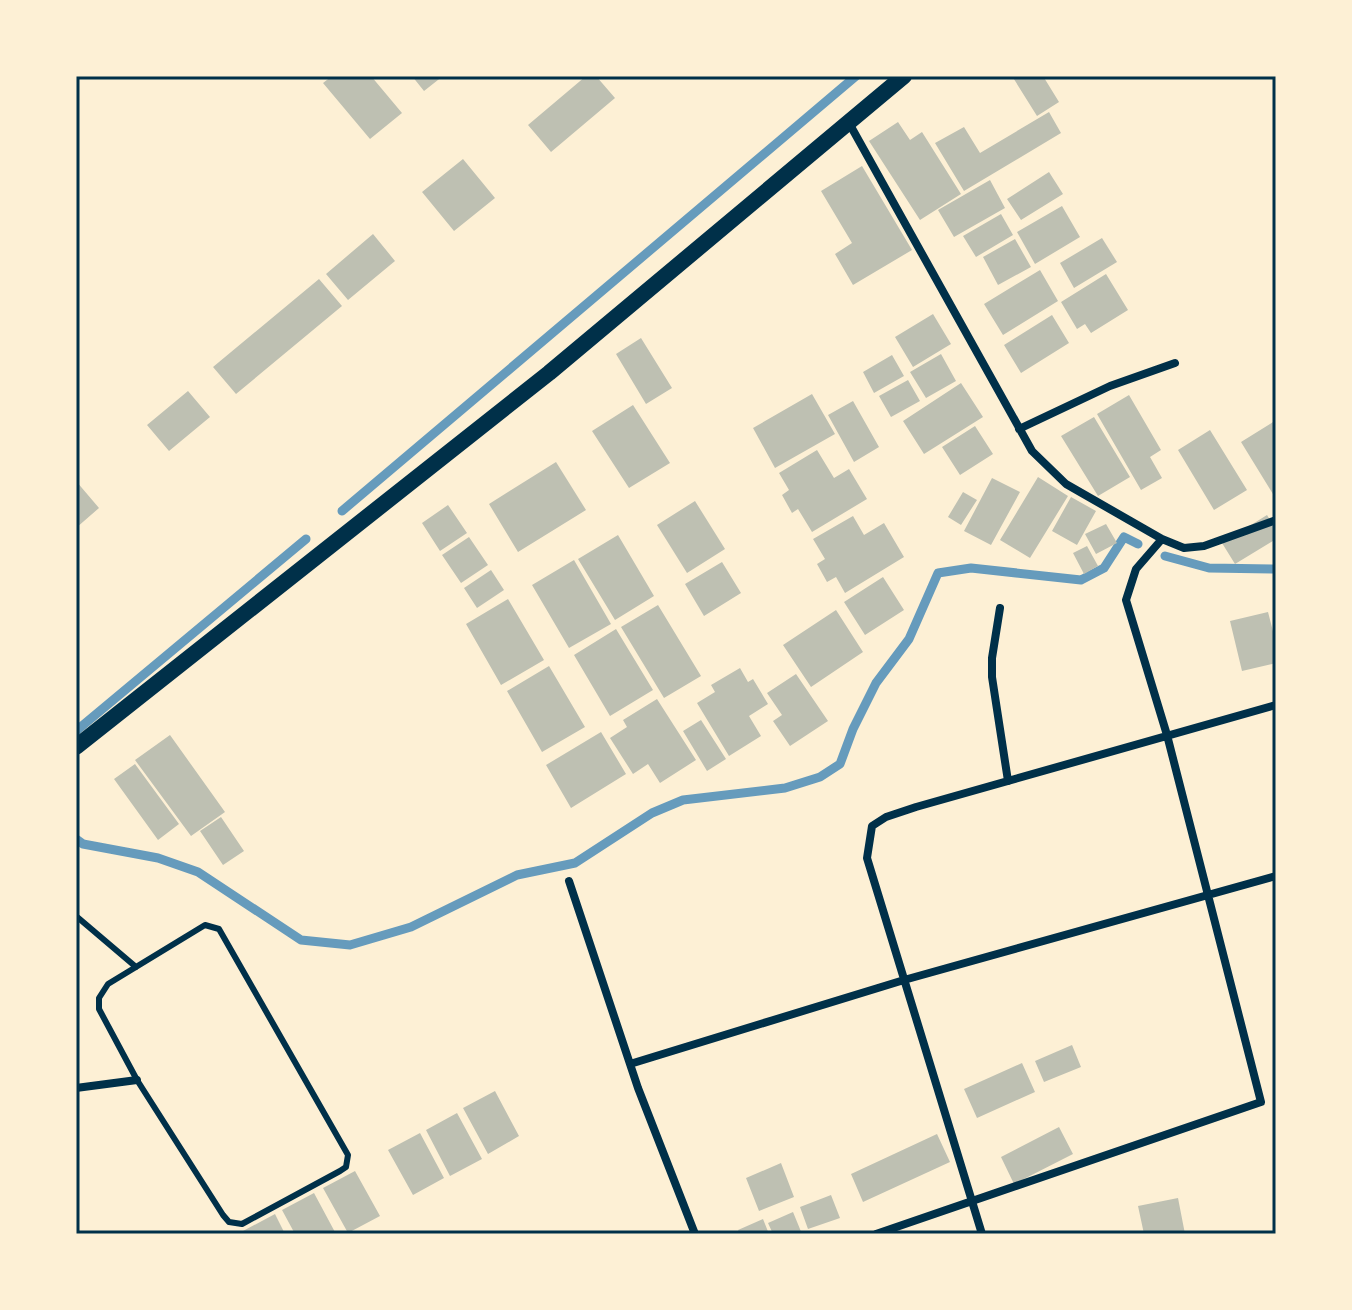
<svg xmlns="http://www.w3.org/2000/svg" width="1352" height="1310" font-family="'Space Grotesk',sans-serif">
	<rect width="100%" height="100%" fill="#fdf0d5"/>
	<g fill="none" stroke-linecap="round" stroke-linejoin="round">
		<path stroke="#669bbc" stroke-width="9" d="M342 511 856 76
			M1165 556 1209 568 1276 569
			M76 731 306 539
			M76 839 83 844 158 858 198 872 301 940 350 945 411 927 517 875 575 863 652 813 683 800 785 788 820 777 840 764 853 729 876 683 909 639 938 573 971 568 1081 580 1104 568 1124 537 1138 544"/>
	</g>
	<path fill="#bec0b2" d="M332 76H371L402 113 370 139 323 83Z
		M412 76H443L424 91Z
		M586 76H596L615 98 551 152 528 125Z
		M1012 76H1043L1059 102 1037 116Z
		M1049 112 1061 133 964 191 935 143 964 127 980 153Z
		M898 122 910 140 922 132 961 194 920 220 869 141Z
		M463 159 495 198 454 231 422 192Z
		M862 166 912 250 853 285 835 254 852 243 821 191Z
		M1049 172 1063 194 1021 220 1007 199Z
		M990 180 1005 208 954 237 938 210Z
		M1062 206 1080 237 1035 264 1017 232Z
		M1001 214 1013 235 976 257 963 236Z
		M373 234 395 261 348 300 326 274Z
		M1102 238 1117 262 1074 288 1060 263Z
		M1015 239 1031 267 998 285 983 257Z
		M1040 270 1058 301 1003 335 984 304Z
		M1106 274 1128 310 1091 333 1085 324 1077 329 1061 302Z
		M319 279 342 306 236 394 213 367Z
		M933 314 951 344 913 367 895 337Z
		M1052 315 1069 343 1021 373 1004 345Z
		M641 338 672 388 646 404 616 354Z
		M941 354 956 381 926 398 910 372Z
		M892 355 904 376 874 393 863 372Z
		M908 380 920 401 891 417 879 396Z
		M961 383 983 417 924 454 903 421Z
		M188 391 210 417 169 451 147 425Z
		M812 394 835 434 775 468 753 428Z
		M1129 395 1161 450 1150 457 1162 478 1141 490 1097 414Z
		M853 401 879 447 854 462 828 415Z
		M633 405 670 463 629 488 592 431Z
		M1094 417 1130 477 1098 496 1061 436Z
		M1273 422 1276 426V499L1241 442Z
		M975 426 993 454 960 475 942 447Z
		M1210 430 1247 490 1214 510 1178 450Z
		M817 450 834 478 849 469 867 499 812 532 798 509 792 513 782 495 789 490 779 473Z
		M556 462 586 510 518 552 489 504Z
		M1038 477 1068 496 1030 558 1000 540Z
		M992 478 1020 492 991 545 964 531Z
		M76 481 99 508 76 528Z
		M963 492 977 500 961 525 948 517Z
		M1071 497 1096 511 1077 545 1052 531Z
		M695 501 725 549 687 573 657 525Z
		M448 505 467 533 440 551 422 523Z
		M1267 515 1276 530V539L1235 564 1222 543Z
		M853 516 864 535 884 523 904 557 845 593 836 577 827 582 817 564 825 559 813 539Z
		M1106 524 1117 543 1096 554 1085 534Z
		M618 535 654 596 615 620 578 559Z
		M469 537 488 565 461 583 442 555Z
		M1087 546 1098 566 1084 574 1073 553Z
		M574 560 611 624 569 648 532 585Z
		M722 562 741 593 704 616 685 584Z
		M491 570 504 590 477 608 464 588Z
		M883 577 904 610 865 635 844 602Z
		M508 599 544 660 501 685 466 624Z
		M658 605 701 676 664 698 621 627Z
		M836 610 863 652 811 687 783 645Z
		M1268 612 1276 643V663L1242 671 1230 621Z
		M616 629 653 690 610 716 574 655Z
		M549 666 585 727 542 752 507 691Z
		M740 668 748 682 753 679 768 704 749 716 761 736 729 756 697 703 715 692 711 685Z
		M796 674 828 721 790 746 773 721 782 715 767 693Z
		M657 699 696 760 660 783 648 764 633 774 610 738 627 727 623 720Z
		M701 720 726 759 707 771 683 731Z
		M601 732 626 774 571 808 546 765Z
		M170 735 225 812 191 836 135 760Z
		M135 764 179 824 158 840 114 779Z
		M221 817 244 851 223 865 200 831Z
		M1072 1045 1081 1067 1044 1082 1035 1061Z
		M1022 1063 1035 1092 977 1118 964 1089Z
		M495 1091 519 1136 488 1154 463 1108Z
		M457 1113 482 1159 450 1176 426 1130Z
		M1059 1127 1073 1154 1014 1184 1001 1157Z
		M420 1133 444 1178 413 1195 388 1150Z
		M937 1134 950 1162 863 1202 851 1174Z
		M781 1163 794 1197 759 1211 746 1178Z
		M355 1171 380 1216 348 1233 323 1188Z
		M314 1193 336 1234H295L282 1210Z
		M831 1195 840 1218 808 1229 800 1207Z
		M1178 1198 1185 1234H1144L1138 1206Z
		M793 1212 802 1234H773L768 1223Z
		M275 1214 285 1234H244L243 1231Z
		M763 1219 769 1234H740L738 1230Z"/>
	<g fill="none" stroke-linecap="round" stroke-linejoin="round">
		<path stroke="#003049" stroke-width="6" d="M76 916 136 967
			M205 925 219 929 223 936 348 1155 346 1167 340 1171 242 1224 229 1222 223 1215 137 1080 99 1009V998L108 984Z"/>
		<path stroke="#003049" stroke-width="8" d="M849 123 1032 451 1066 484 1162 539 1136 569 1126 600 1167 735 1261 1102 876 1234
			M1019 429 1110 386 1175 363
			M1162 539 1184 548 1204 546 1276 520
			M1000 608 992 658V677L1008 781
			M569 881 638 1088 695 1234
			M630 1064 904 980 1276 876
			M76 1088 137 1080
			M982 1234 867 858 872 826 886 817 916 807 1276 705"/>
		<path stroke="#003049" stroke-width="16" d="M76 747 549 373 904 76"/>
	</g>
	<rect width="1352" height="1310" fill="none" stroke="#fdf0d5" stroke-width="156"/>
	<rect x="78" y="78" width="1196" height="1154" fill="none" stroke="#003049" stroke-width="3"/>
</svg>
